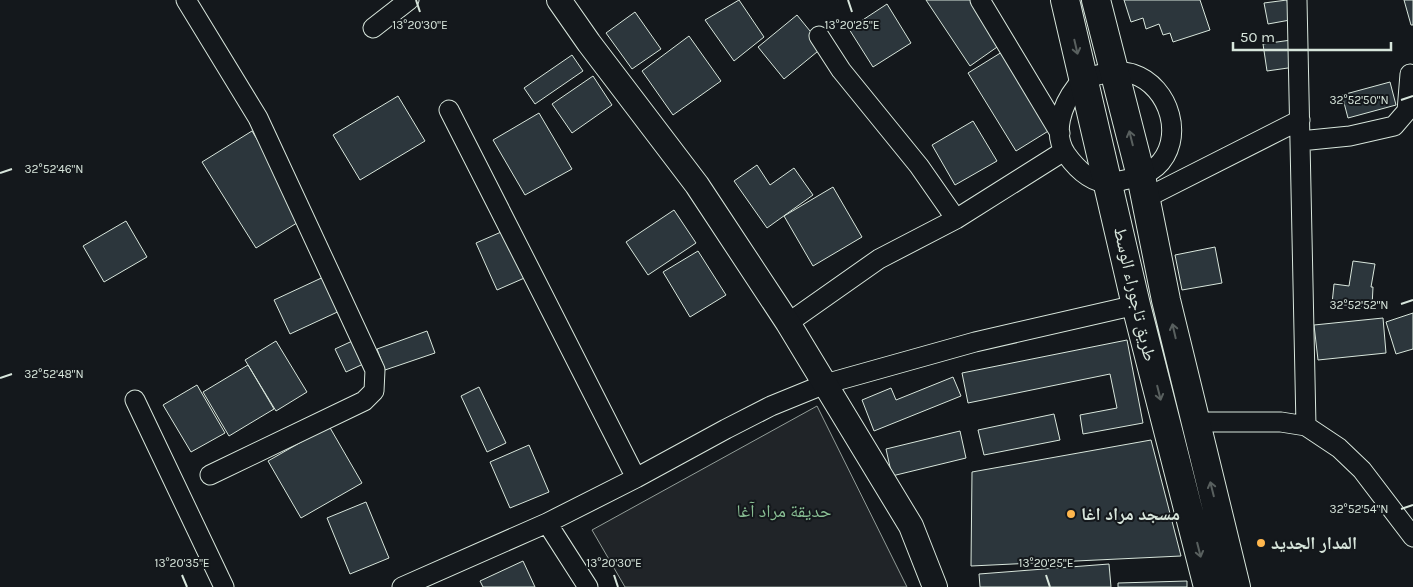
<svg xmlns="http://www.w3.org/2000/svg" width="1413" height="587" font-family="Karla,'Noto Naskh Arabic',sans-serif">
	<rect width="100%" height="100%" fill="#14181c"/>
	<path fill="#202428" stroke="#939e99" d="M817 406 907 587H625L592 530Z"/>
	<path fill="#2c363c" stroke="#d8e6dc" d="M739 0 764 37 734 61 705 20Z
		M926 0H971L1000 45 970 66Z
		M1124 0H1200L1210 30 1173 42 1170 33 1163 35 1159 24 1146 29 1143 18 1131 22Z
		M1287 0 1290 20 1268 24 1264 3Z
		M1404 0H1413V25H1411Z
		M887 4 911 43 873 67 849 29Z
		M635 12 661 49 632 69 606 33Z
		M797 15 823 47 784 79 758 47Z
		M689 36 721 81 673 115 642 71Z
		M1291 40 1295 67 1267 71 1263 44Z
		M1002 52 1050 130 1016 151 968 73Z
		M572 55 583 71 535 104 524 88Z
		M593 76 612 105 572 133 552 104Z
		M1390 82 1396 105 1348 118 1342 95Z
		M398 96 425 141 360 180 333 135Z
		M539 113 572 169 525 195 493 140Z
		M973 121 997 161 955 185 932 145Z
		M252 131 305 218 256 248 202 162Z
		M757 165 770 185 794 168 813 195 767 228 734 181Z
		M833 187 862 237 813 266 784 216Z
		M674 210 696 243 648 275 626 242Z
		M126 221 147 257 104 282 83 246Z
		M508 229 529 276 497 290 476 243Z
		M1215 247 1222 283 1182 290 1175 255Z
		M698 251 726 295 690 317 663 272Z
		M1353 261 1375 264 1371 287H1373L1372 307 1332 304 1334 284 1349 286Z
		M330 274 346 308 290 334 274 300Z
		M1413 313V349L1396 354 1386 322Z
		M1383 318 1386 353 1318 360 1314 325Z
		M427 331 435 353 385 370 377 349Z
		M361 337 372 360 346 372 335 349Z
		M1127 340 1143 423 1083 434 1080 415 1117 408 1110 374 968 403 962 373Z
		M276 341 307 392 276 411 245 360Z
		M248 365 274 409 229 436 203 392Z
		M953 377 961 396 874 431 862 400 891 388 896 400Z
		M197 385 225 433 191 452 163 405Z
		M479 387 506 443 487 452 461 396Z
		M1054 414 1060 440 984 455 978 430Z
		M329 426 362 483 301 518 268 461Z
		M960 431 966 458 892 476 886 449Z
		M1151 440 1181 556 971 566 972 472Z
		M529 445 549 492 510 508 490 462Z
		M366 502 389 558 350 574 327 518Z
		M523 561 535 587H483L480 581Z
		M1109 564 1111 587H980L979 574Z
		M1187 581V587H1118V583Z"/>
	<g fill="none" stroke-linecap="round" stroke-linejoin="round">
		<defs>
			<path id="minor" d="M186 0 258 118 375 370 374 391 364 401 210 475
				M980 0 1060 133
				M1297 0 1306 426
				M373 28 409 0
				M819 36 841 70 919 166 956 219
				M1114 71C1120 72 1127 72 1133 74 1170 86 1186 140 1156 167 1147 175 1135 178 1124 180 1119 181 1114 183 1109 183 1091 183 1076 168 1066 154 1052 133 1062 105 1076 87 1079 84 1081 80 1084 79 1093 75 1105 74 1114 71Z
				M449 110 636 478
				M1300 141 1350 136 1394 126 1407 111 1410 74
				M1144 199 1300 120
				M788 323 879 259 956 219 1064 151
				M135 400 224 587
				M1195 422H1281L1306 426 1339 448 1362 470 1413 537
				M547 523 588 587
				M402 587 547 523 636 478 726 429 771 406 825 384 975 342 1136 305"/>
			<path id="tertiary" d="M559 0 589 43 697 185 788 323 911 526 935 587"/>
			<path id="primary" d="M1065 0 1136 305 1208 587
				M1096 0 1141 176 1166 300 1236 587"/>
		</defs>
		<use href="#minor" stroke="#d8e6dc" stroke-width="21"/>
		<use href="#tertiary" stroke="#d8e6dc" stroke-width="26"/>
		<use href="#primary" stroke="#d8e6dc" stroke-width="30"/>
		<use href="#minor" stroke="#14181c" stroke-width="19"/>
		<use href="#tertiary" stroke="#14181c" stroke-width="24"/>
		<use href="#primary" stroke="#14181c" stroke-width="28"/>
	</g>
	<defs><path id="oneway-shaft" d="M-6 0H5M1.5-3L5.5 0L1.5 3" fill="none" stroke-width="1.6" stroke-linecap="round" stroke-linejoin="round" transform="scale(1.25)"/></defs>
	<g stroke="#59605f">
		<use href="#oneway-shaft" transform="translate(1076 47) rotate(77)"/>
		<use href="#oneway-shaft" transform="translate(1131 138) rotate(-104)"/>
		<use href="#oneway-shaft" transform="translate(1174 331) rotate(-103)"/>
		<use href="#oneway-shaft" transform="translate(1159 393) rotate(76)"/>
		<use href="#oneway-shaft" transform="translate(1212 489) rotate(-104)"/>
		<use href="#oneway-shaft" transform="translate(1199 550) rotate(76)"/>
	</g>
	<path fill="none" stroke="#d8e6dc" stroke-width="2" d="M416 0 420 12M848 0 852 12M1401 100 1413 96M0 173 12 169M1401 304 1413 300M0 378 12 374M1401 509 1413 505M182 575 187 587M614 575 618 587M1046 575 1050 587"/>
	<g fill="#ffb74d" stroke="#14181c" stroke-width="2">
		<circle cx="1071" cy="514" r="5"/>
		<circle cx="1261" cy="543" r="5"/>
	</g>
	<g text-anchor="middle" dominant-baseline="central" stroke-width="4" stroke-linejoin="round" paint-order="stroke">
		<g font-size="18" fill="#d8e6dc" stroke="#14181c">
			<text transform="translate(1135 294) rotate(77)">طريق تاجوراء الوسط</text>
		</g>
		<g font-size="18" fill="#8ac095" stroke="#14181c">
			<text x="784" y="511">حديقة مراد آغا</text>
		</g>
		<g font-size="18" font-weight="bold" fill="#d8e6dc" stroke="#14181c" text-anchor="start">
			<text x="1081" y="514">مسجد مراد اغا</text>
			<text x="1271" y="543">المدار الجديد</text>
		</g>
	</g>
	<g font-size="12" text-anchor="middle" fill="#d8e6dc" stroke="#14181c" stroke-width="4" stroke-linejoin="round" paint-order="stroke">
		<text x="420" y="29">13°20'30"E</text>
		<text x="852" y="29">13°20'25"E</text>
		<text x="1359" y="104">32°52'50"N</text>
		<text x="54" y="173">32°52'46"N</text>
		<text x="1359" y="309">32°52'52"N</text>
		<text x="54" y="378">32°52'48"N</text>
		<text x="1359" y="513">32°52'54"N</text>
		<text x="182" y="567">13°20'35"E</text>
		<text x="614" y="567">13°20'30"E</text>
		<text x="1046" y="567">13°20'25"E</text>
	</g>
	<path d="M1233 42v8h158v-8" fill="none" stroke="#d8e6dc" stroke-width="2.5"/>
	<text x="1240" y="42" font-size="15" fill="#d8e6dc" stroke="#14181c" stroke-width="4" paint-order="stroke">50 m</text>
</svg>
